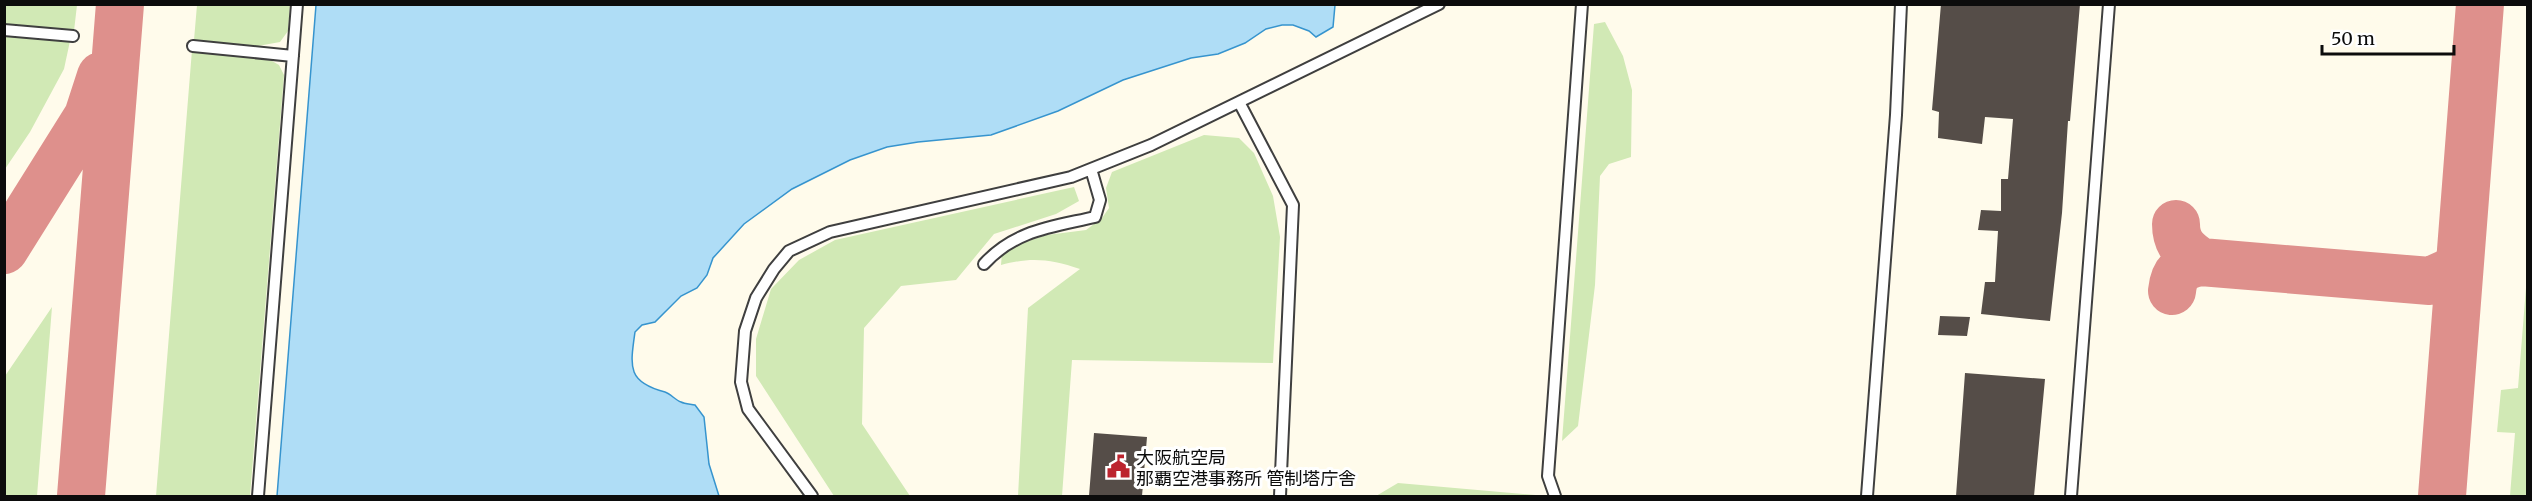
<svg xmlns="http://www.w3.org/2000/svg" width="2532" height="501" font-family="Merriweather,'Noto Sans JP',serif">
	<rect width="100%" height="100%" fill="#fffbeb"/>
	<path fill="#d1e9b5" d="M4 5H77L74 31 5 26Z
		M197 5H290L288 31 280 42 258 46 194 40Z
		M1605 22 1623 56 1632 90 1631 157 1609 164 1600 176 1595 285 1578 426 1562 441 1594 24Z
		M5 36 70 41 64 69 30 132 5 169Z
		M192 50 265 57 279 65 284 75 250 496H156Z
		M1204 135 1239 138 1254 153 1273 196 1280 237 1273 363 1072 360 1062 496H1018L1028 308 1080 269C1050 259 1031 257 1001 265L1002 253 1019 244 1047 235 1086 230 1102 218 1109 208 1106 188 1112 172Z
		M1074 187 1079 201 1056 214 994 234 956 280 901 286 864 328 862 424 910 496H834L756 376V339L771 289 799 260 835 240Z
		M2527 275V496H2510L2515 433 2497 432 2501 390 2518 388Z
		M52 307 37 496H5V376Z
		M1398 483 1547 496H1376Z"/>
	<path fill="#afddf6" stroke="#3694ce" stroke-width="1.5" d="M316 5V4L1335 5 1333 27 1316 37 1309 31 1293 25H1282L1266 29 1245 43 1218 54 1191 58 1123 80 1058 111 991 135 918 142 887 147 850 160 792 189 744 224 713 258 707 275 697 288 681 296 655 322 642 325 635 332C630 367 627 382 665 392 671 394 675 400 681 402 685 404 691 404 695 405L704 417 709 464 719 496H277Z"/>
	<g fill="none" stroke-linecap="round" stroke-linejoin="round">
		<path stroke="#de908c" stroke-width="48" d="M2176 224C2176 244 2186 252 2201 262
			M4 250 88 116 101 76
			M2172 291C2174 271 2182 266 2201 262L2430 281 2452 271 2460 260
			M81 496 120 4
			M2442 496 2480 4"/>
	</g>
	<path fill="#554d48" d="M1941 4H2080L2070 121H2068L2062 213 2050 321 1981 314 1985 282H1995L1998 231 1978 230 1981 210 2001 211V179H2008L2013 119 1985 117 1982 144 1938 138 1939 112 1932 110Z
		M1940 316 1970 317 1967 336 1938 335Z
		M1965 373 2045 379 2034 496H1956Z
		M1094 433 1147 437 1142 496H1089Z"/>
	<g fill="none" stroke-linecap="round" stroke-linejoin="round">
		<defs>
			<path id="service" d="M4 30 73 36
				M193 46 293 56
				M1239 102 1293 205 1280 496
				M984 264C1015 230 1052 227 1095 217L1100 200 1091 169
				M258 496 297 4
				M812 496 748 409 741 382 745 331 756 298 774 269 789 251 830 232 1071 177 1151 145 1439 4
				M1555 496 1548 476 1582 4
				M1867 496 1896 115 1901 4
				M2071 496 2109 4"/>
		</defs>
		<use href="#service" stroke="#3f3f3f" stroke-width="14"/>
		<use href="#service" stroke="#fff" stroke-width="10"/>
	</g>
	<defs>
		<symbol id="civic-bare" viewBox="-9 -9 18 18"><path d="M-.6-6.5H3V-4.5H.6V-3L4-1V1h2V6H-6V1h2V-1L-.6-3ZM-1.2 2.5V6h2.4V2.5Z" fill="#bc242e" stroke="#fff" stroke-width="2.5" paint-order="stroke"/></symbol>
	</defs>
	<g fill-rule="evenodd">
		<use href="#civic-bare" x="1102" y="450" width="33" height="33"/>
	</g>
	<g text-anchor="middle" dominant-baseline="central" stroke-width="6" stroke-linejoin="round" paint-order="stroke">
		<g font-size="18" fill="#0c0c0c" stroke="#fff" text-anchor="start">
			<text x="1136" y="457">大阪航空局<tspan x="1136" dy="21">那覇空港事務所 管制塔庁舎</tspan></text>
		</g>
	</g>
	<rect width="2532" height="501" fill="none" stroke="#0c0c0c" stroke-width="12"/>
	<path d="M2322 45v9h132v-9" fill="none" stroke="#0c0c0c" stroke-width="3"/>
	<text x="2331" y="45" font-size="18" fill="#0c0c0c" stroke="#ffffff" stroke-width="4.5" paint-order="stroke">50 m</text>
</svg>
